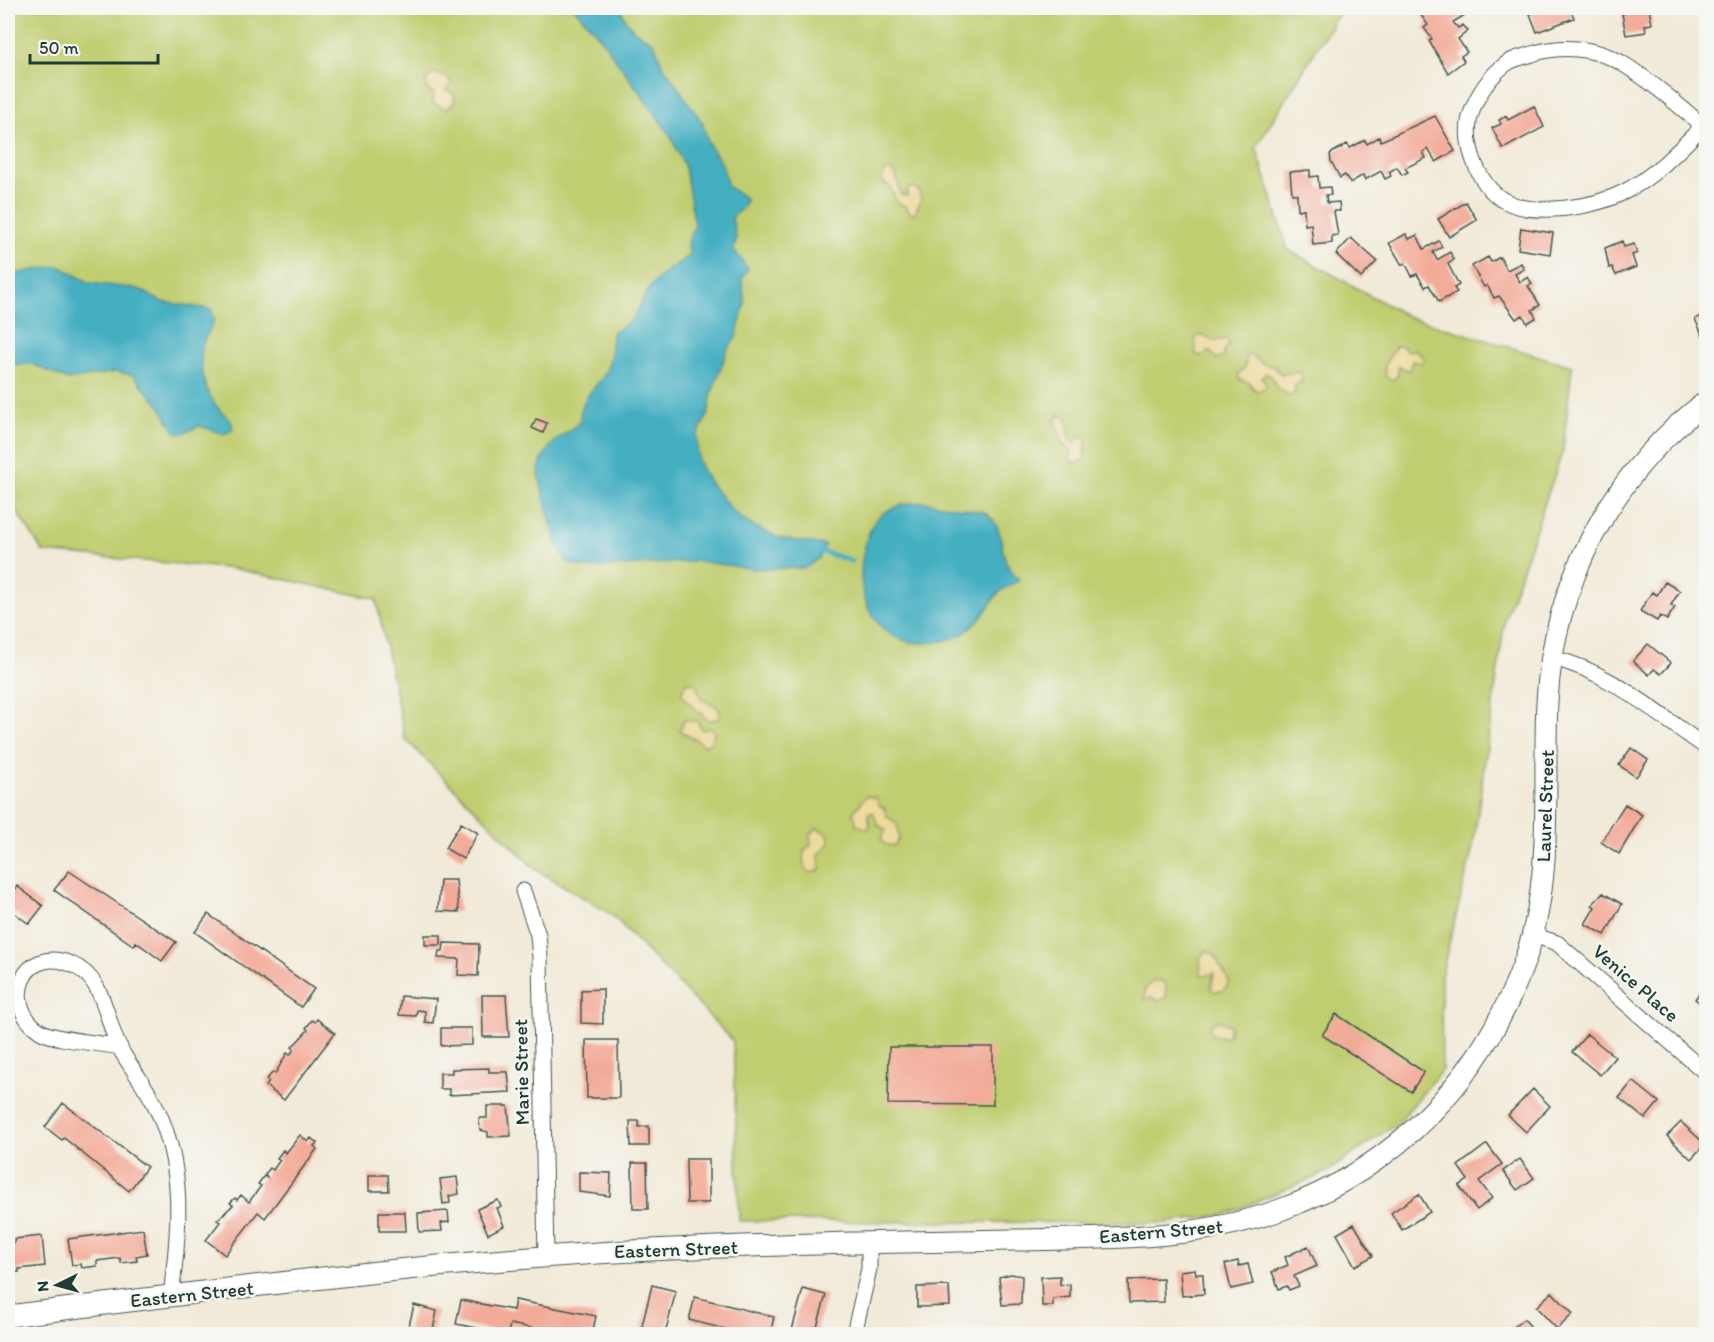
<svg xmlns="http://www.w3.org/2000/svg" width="1714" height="1342" font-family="Itim,sans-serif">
	<rect width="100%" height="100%" fill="#f6f6f2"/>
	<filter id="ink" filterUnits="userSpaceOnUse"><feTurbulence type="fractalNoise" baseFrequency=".0167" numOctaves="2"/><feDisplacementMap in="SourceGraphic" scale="12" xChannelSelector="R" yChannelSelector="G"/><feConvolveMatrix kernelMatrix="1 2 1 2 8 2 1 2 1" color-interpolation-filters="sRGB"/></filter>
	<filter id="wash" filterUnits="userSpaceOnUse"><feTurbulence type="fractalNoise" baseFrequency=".008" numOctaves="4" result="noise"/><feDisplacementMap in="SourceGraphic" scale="24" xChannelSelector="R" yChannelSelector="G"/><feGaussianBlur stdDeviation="1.35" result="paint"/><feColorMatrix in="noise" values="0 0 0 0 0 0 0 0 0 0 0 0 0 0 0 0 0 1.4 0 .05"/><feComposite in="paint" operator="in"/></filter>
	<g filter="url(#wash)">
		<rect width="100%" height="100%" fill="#f2ead8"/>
		<path fill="#c0cd6f" stroke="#708552" stroke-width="1.5" d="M8 8H1342L1256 147 1288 250 1409 317 1572 366 1563 450 1505 619 1473 847 1441 976 1442 1070 1399 1122 1327 1172 1224 1215 1164 1223 739 1221 733 1041 611 914 535 869 405 739 376 599 236 569 43 552 8 498Z"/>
		<path fill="#eeda9e" stroke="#868c69" stroke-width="1.5" d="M434 73 447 77 452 84 445 90 452 92 455 97 453 104 447 109 433 103 434 93 427 90 426 80Z
			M890 170 896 175 901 195 907 196V190L913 187 919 190 921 200 915 213H910L905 206 898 204 890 187 882 181 884 172Z
			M1201 335 1214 341 1227 339 1229 345 1224 350V357L1217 359 1209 351 1202 356 1196 355 1195 339Z
			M1396 346H1402L1408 351 1416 350 1424 359 1421 363 1412 361 1409 371 1399 366 1397 377 1392 380 1385 376V364Z
			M1251 355 1263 364 1275 367 1281 374 1301 372 1302 381 1294 386 1295 394 1290 396 1276 387 1273 378 1266 373 1262 377 1267 386 1257 392 1248 382 1240 380 1238 375 1245 367 1247 356Z
			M1059 414 1067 419 1069 435 1073 443H1076L1080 435 1086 438 1085 458 1080 463 1070 461 1072 451 1062 444C1062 432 1050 425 1059 414Z
			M687 682 696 683 701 699 718 707 720 713 718 719 708 720 687 701 681 692Z
			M684 720 697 721 702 730 711 728 714 733 711 742 704 746C696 737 687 738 680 730Z
			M866 796 876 798 880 806 885 809 886 816 897 824 899 839 894 846 884 844 881 839 886 830 878 825 873 812 868 813 870 826 868 829 857 825 853 813Z
			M817 828 828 834 830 843 819 854 820 870 811 873C801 866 800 850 811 845L810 835Z
			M1206 950 1215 955C1218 966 1226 971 1229 983L1224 990 1216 992 1211 989 1214 973 1205 976 1201 974 1200 958Z
			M1160 980 1166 985V998L1159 1001 1151 997 1145 1000V989L1152 982Z
			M1219 1020 1230 1026 1228 1036 1223 1037 1211 1034 1210 1025Z"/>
		<path fill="#44afc2" stroke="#32767b" stroke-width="1.5" d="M574 8H620L627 23 635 31 654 43 662 64 702 122 709 145 722 164 728 187 747 199 741 209 732 217 736 239 734 250 748 269 742 279 745 303 736 338 728 349 712 392 708 415 697 436 698 461 709 482 731 509 749 524 779 538 825 545 819 558 805 568 753 569 698 561 591 568C579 567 570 566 563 556 557 548 538 479 539 470 544 444 563 437 580 422 580 390 602 388 609 364 612 356 610 342 613 331 642 319 635 307 652 285 664 271 675 265 690 256 687 244 688 238 695 227L685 168 670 135 599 36Z
			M59 266 90 283 139 289 162 302 211 309 214 318C213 328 205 335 203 344 197 373 207 404 231 420L233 430 224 434 200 426 181 434 175 432 160 406 133 375 115 372 68 380 32 364 8 365V275Z
			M925 502 983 512C1005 524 998 544 1007 564 1009 570 1015 575 1019 580 1012 586 1002 588 997 595 986 609 980 623 964 633 954 640 936 643 924 643 874 644 853 594 864 551 867 539 869 527 878 518 891 505 908 503 925 502Z"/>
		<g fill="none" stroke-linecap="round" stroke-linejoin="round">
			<path stroke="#44afc2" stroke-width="5" d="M823 552 852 561"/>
		</g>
		<g id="blocks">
			<path fill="#f3ab99" d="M1416 8H1448L1450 10 1460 8 1465 15 1453 22 1458 28 1463 25 1468 31 1458 39 1467 52 1461 56 1464 61 1448 73 1429 41 1432 39 1424 28 1428 25Z
				M1545 8H1570L1574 18 1537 32 1530 14Z
				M1624 8H1649L1652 24 1645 25 1646 32 1626 35 1622 14 1625 13Z
				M1534 106 1544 127 1503 149 1492 128 1501 124 1499 120 1506 116 1508 120Z
				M1435 116 1455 151 1436 162 1428 149 1423 152 1426 158 1405 168 1408 172 1402 175 1397 167 1389 172 1391 176 1385 179 1381 171 1365 180 1363 175 1350 183 1345 175 1340 178 1331 161 1330 154 1347 144 1350 148 1365 140 1367 144 1379 137 1381 141Z
				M1310 170V177L1318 176 1319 188 1330 187 1331 195H1326L1327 203 1339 202 1340 211H1334L1338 235 1332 236V243L1313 245 1311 224 1305 225 1304 209 1298 210 1297 194H1292L1290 172Z
				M1466 202 1477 220 1449 237 1438 219Z
				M1521 228 1553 233 1550 254 1518 249Z
				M1406 234 1409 239 1417 235 1424 249 1439 241 1442 247 1433 252 1437 260 1450 252 1454 260 1448 264 1459 285 1454 288 1457 292 1439 302 1429 285 1425 287 1417 274 1412 276 1405 263 1402 265 1389 243Z
				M1351 238 1377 261 1361 278 1336 254Z
				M1622 241 1624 247 1634 244 1637 253 1632 255 1636 267 1616 275 1612 267 1609 268 1605 248Z
				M1488 257 1491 262 1500 257 1507 270 1521 263 1524 269 1515 274 1520 282 1528 277 1532 284 1528 286 1540 305 1532 310 1536 318 1527 323 1523 315 1516 319 1499 296 1494 298 1487 285 1484 287 1472 266Z
				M1703 315 1706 322V343L1695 319Z
				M536 419 547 423 543 433 532 428Z
				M1665 582 1680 591 1671 605 1675 607 1667 620 1660 616 1657 621 1640 611 1652 592 1657 595Z
				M1648 644 1671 663 1661 674 1654 669 1649 675 1633 661Z
				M1631 748 1648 760 1636 777 1619 765Z
				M1625 804 1642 815 1619 854 1601 842Z
				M461 823 478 833 463 859 445 848Z
				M69 871 176 942 162 961 136 942 134 946 54 890Z
				M440 880H456L459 912 438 911Z
				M8 884 15 889 17 886 43 906 29 924 8 908Z
				M1603 893 1622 904 1605 935 1585 924 1595 907 1592 905Z
				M208 914 314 989 301 1007 195 932Z
				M425 935H441V945H425Z
				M444 943 479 944 478 976 458 975 459 959 438 958 439 951H443Z
				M1706 985V1008L1695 999Z
				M603 989V1024L581 1023V990Z
				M482 995H506L509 1037H483Z
				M401 996 436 999 433 1023 425 1022V1011L417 1010 416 1016 399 1015Z
				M1336 1014 1424 1072 1411 1092 1322 1035Z
				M317 1019 335 1033 284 1100 266 1086 269 1082 266 1080 273 1072 275 1074 287 1053 290 1055 294 1049 292 1047 308 1030 306 1028 312 1020 315 1022Z
				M441 1028H472V1045L441 1046Z
				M1587 1034 1615 1057 1600 1075 1572 1052Z
				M586 1040H618L619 1098H587Z
				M889 1047H993V1105L888 1104Z
				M489 1068V1072H508L510 1092 449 1095V1089H440V1073H452V1069Z
				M1633 1081 1659 1102 1645 1119 1619 1098Z
				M1533 1089 1550 1106 1526 1132 1508 1115Z
				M63 1103 147 1167 129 1191 64 1138 62 1140 45 1127Z
				M487 1106H508L511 1136 488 1137V1132L480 1130 479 1118H487Z
				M630 1121H639V1127L649 1126V1146H631Z
				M1681 1122 1705 1144 1691 1159 1667 1136Z
				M300 1135 308 1142 311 1138 317 1143 314 1146 317 1149 265 1218 258 1212 225 1255 206 1240 220 1222 217 1220 233 1205 230 1203 235 1198 237 1200 241 1195 249 1202 261 1186 258 1184 264 1176 267 1178 265 1174 270 1168 273 1170 280 1160 277 1158 283 1150 286 1153Z
				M1487 1144 1502 1164 1479 1181 1492 1198 1477 1210 1459 1186 1468 1180 1458 1166Z
				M686 1159H709V1203H687Z
				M1520 1159 1534 1178 1517 1190 1503 1171Z
				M632 1163H647L648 1209H633Z
				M579 1172 611 1173 610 1196 579 1192Z
				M369 1175H388L389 1191H369Z
				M457 1177 459 1194 449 1196 450 1203 443 1204 440 1179Z
				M1419 1194 1430 1212 1402 1230 1391 1213Z
				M498 1200 501 1207 497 1208 504 1226 488 1234 477 1209Z
				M448 1211 449 1222 441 1223 442 1231 419 1232 418 1213Z
				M379 1212H405L406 1231H379Z
				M1354 1224 1373 1256 1355 1266 1337 1234Z
				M143 1229 147 1254 136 1256 137 1261 121 1263 120 1258 97 1261V1266L82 1268 81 1264 72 1265 68 1239Z
				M42 1236 45 1266 19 1269V1272L8 1273V1243L15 1242 14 1239Z
				M1308 1246 1317 1266 1294 1276 1299 1286 1289 1290 1287 1286 1279 1289 1272 1272 1288 1265 1285 1257Z
				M1238 1261 1239 1266 1248 1264 1253 1284 1231 1289 1225 1264Z
				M1195 1269 1196 1274H1203L1204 1294 1182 1296 1180 1271Z
				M1011 1274 1022 1276 1021 1304 1002 1305 999 1277Z
				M1060 1276V1285L1070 1284V1297L1053 1299V1306H1042L1041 1277Z
				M1163 1279 1164 1302 1129 1303 1128 1280Z
				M652 1285 676 1291 665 1334H640Z
				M949 1286 950 1306 917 1307V1287Z
				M803 1289 826 1295 815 1334H791Z
				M1552 1292 1573 1314 1557 1329 1536 1307Z
				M695 1297 774 1317 770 1334H745L689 1320Z
				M461 1300 513 1310 515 1300 596 1316 592 1334H563L510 1324 508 1334 456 1324Z
				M414 1305 437 1311 432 1334H407Z
				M1524 1319 1537 1334H1505Z"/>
		</g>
	</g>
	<g filter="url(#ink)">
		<use href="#blocks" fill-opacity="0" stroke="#3f574d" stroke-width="1.5"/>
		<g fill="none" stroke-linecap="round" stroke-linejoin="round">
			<defs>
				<path id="street" d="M1703 126C1679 150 1656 175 1626 191 1596 207 1534 218 1503 200 1477 184 1461 139 1472 111 1478 93 1491 75 1506 64 1513 58 1524 57 1532 54 1561 45 1593 47 1620 62 1650 80 1677 104 1703 126L1706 127
					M1552 658C1610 671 1658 715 1706 747
					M523 891 538 935 540 958 546 1255
					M1533 935 1557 943 1706 1073
					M120 1047C100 1043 54 1040 40 1031 0 1005 22 944 71 964 105 978 105 1018 119 1047 130 1067 145 1084 155 1105 186 1167 179 1230 171 1296
					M854 1334 869 1269V1243"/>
				<path id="secondary" d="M8 1316C236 1288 465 1257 695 1248 800 1243 906 1242 1011 1240 1101 1238 1194 1241 1280 1210 1397 1168 1484 1076 1525 960 1554 877 1543 788 1547 702 1553 584 1612 473 1706 402"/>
			</defs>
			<use href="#street" stroke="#3f574d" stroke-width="17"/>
			<use href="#secondary" stroke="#3f574d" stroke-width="23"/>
			<use href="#street" stroke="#fff" stroke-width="15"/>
			<use href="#secondary" stroke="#fff" stroke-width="21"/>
		</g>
	</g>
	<g text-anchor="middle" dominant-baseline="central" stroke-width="5" stroke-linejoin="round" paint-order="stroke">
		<g font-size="20" fill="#1f3d34" stroke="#f6f6f2">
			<text transform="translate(1545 806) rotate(-88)">Laurel Street</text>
			<text transform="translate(1636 983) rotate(41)">Venice Place</text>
			<text transform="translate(521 1072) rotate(-91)">Marie Street</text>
			<text transform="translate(1161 1231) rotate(-5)">Eastern Street</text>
			<text transform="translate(676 1249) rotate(-2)">Eastern Street</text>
			<text transform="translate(192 1294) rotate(-6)">Eastern Street</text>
		</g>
	</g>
	<rect width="1714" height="1342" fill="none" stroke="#f6f6f2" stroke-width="30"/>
	<g transform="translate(57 1285) rotate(265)" stroke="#f6f6f2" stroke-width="4.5" paint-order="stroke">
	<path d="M0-4.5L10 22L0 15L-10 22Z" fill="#1f3d34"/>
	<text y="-9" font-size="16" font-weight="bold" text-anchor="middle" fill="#1f3d34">N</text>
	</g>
	<path d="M30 54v9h128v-9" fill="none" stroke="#1f3d34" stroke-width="3"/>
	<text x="39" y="54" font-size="18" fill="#1f3d34" stroke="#f6f6f2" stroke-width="4.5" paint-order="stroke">50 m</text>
</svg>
